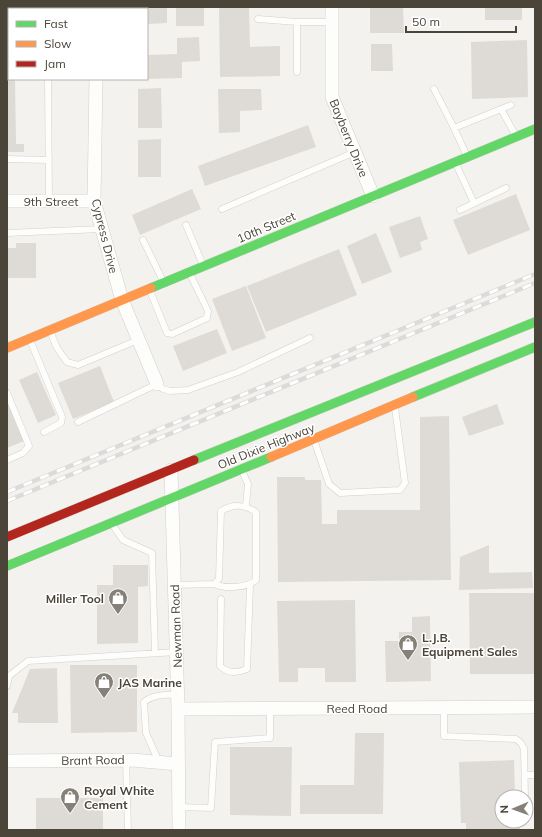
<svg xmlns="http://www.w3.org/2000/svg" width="542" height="837" font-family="Mulish,sans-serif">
	<rect width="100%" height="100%" fill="#f4f2ee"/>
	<path fill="#dedbd6" d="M7 7H46V9H9V23H7Z
		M138 7 167 8V23L147 24V9H138Z
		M176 7H204V26H176Z
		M370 7H403L404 33H370Z
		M485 7H522V20H485Z
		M219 8H249L250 47 280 46V76L220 77Z
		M199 37 200 61 182 62V78L147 79V55L177 54V38Z
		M7 38H9V79H15L16 144H24V152H7Z
		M527 40 528 97 472 99 471 42Z
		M371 44H392L393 71H371Z
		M161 88 162 128H138V89Z
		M218 89H261L262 110 240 111V132L219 133Z
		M308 125 316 147 205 186 198 166Z
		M161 139V177H138V140Z
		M192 189 201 209 140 235 132 215Z
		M516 194 530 230 468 255 453 220Z
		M420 216 428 239 420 242 422 250 400 258 389 227Z
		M376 233 392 272 362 284 347 246Z
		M16 243H36V278H7V248H16Z
		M339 249 357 295 266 332 247 286Z
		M246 286 266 338 232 351 212 299Z
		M217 329 227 353 183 371 173 346Z
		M100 366 114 402 73 419 58 383Z
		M37 372 56 415 38 423 19 380Z
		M7 398 24 441 7 448Z
		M497 404 504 424 469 436 462 417Z
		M449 416 451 580 278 582 277 477H305V480H321L322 524H337V510H420V417Z
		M489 545V573L532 572 533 588 459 590 460 557Z
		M113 565H148V586L138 587V643L97 644V585H113Z
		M469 593H535V674H470Z
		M355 600 356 682H325V668H298V682H279L277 601Z
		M430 616 431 681 386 682 385 641H399V632H412V617Z
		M70 665H137V732L71 733Z
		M57 668 58 723H18V713H12L30 669Z
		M355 733H384L383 814H300V785H354Z
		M230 747H292L291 816 230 815Z
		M514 760 515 797H502V821L520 823V830H466V823H461L459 762Z
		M36 798H103V830H36Z"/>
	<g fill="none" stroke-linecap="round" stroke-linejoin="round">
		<defs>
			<path id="lane" d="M60 7V9
				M258 19 297 22V72
				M297 22H332
				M48 79 49 201
				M434 89 454 128 511 105
				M501 109 516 136
				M454 128 467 156
				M7 159 49 160
				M456 164 474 203
				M222 209 355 152
				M460 210 506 188
				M186 225 203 265
				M7 233 102 229
				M143 240 163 281
				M150 291 167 333 172 334 207 318 208 311 190 274
				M50 331 57 348 67 362 78 365 138 340
				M30 340 62 417 61 423 44 432
				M7 393 29 446 23 453 7 460
				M78 422 157 384 163 389 170 391 188 390 238 372 310 338
				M314 440 329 484 340 493 400 490 405 483 395 408
				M242 471 248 484 246 506
				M112 524 123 540 152 553 155 653
				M174 585 214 584 219 579 221 511C234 504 243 504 256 512V580C247 588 225 589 214 584
				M221 599 220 666C229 674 236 673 247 669L250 585
				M7 686 9 676 28 661 177 652
				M444 707V736L516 739 521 743 524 749 525 797
				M126 760 128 830
				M159 762 146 733 144 702C154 694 165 695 178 694
				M525 775H535
				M178 807 211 808 215 742 270 738V708"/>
			<path id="street" d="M332 7V97L373 196
				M96 9V7
				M96 79 94 201 122 300 157 384
				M7 201H94
				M171 470 178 709 179 830
				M178 709 535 707
				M7 761 132 760 178 764"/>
			<path id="fast" d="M151 288 535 129
				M413 397 535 347
				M194 460 535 322
				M7 566 271 457"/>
			<path id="slow" d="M7 348 151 288
				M271 457 413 397"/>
			<path id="jam" d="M7 537 194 460"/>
		</defs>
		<use href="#lane" stroke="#d2d0cb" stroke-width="7"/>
		<use href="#street" stroke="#d2d0cb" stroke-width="14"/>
		<use href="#fast" stroke="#d3cfc5" stroke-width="10"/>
		<use href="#slow" stroke="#d3cfc5" stroke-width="10"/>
		<use href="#jam" stroke="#d3cfc5" stroke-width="10"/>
		<use href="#lane" stroke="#fdfdfc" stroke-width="6"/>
		<use href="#street" stroke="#fdfdfc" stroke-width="13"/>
		<use href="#fast" stroke="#63d668" stroke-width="9"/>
		<use href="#slow" stroke="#ff974d" stroke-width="9"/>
		<use href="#jam" stroke="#b3261e" stroke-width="9"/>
		<defs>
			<path id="rail" d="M7 492 535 274
				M7 501 535 283"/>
		</defs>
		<use href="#rail" stroke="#dbdbda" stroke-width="4.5"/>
		<use href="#rail" stroke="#fff" stroke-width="3" stroke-dasharray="9" stroke-linecap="butt"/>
	</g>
	<defs>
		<symbol id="shop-pin" viewBox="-11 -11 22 30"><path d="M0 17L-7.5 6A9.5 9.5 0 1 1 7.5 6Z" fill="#868178" stroke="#fff"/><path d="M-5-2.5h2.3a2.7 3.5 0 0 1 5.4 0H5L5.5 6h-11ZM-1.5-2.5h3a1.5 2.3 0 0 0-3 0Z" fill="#fff"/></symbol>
	</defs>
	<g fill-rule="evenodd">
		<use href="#shop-pin" x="107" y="587" width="22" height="30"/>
		<use href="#shop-pin" x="397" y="633" width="22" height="30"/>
		<use href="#shop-pin" x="93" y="671" width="22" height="30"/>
		<use href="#shop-pin" x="59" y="786" width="22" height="30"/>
	</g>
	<g text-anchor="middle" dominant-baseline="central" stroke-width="3" stroke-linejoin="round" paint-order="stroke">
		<g font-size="12" fill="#4b4439" stroke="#fff">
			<text transform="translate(349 138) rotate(68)">Bayberry Drive</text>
			<text x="51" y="201">9th Street</text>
			<text transform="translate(266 227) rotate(-23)">10th Street</text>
			<text transform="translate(105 236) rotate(76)">Cypress Drive</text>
			<text transform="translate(266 446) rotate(-22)">Old Dixie Highway</text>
			<text transform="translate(176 626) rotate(-92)">Newman Road</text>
			<text x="357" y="708">Reed Road</text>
			<text transform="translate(93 760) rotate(-1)">Brant Road</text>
		</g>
		<g font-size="12" font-weight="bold" fill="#4b4439" stroke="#fff" text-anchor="start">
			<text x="104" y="598" text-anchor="end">Miller Tool</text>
			<text x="422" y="637">L.J.B.<tspan x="422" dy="14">Equipment Sales</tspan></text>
			<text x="118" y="682">JAS Marine</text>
			<text x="84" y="790">Royal White<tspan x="84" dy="14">Cement</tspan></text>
		</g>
	</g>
	<rect width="542" height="837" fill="none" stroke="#4b4439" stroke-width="16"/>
	<rect x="8" y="8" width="140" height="72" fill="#ffffff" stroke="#b7b4b0"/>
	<rect x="16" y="21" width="20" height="6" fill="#63d668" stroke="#b7b4b0"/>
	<text x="44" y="28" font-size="12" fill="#4b4439">Fast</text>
	<rect x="16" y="41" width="20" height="6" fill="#ff974d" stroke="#b7b4b0"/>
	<text x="44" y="48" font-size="12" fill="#4b4439">Slow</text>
	<rect x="16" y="61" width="20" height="6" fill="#b3261e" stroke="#b7b4b0"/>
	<text x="44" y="68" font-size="12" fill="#4b4439">Jam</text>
	<g transform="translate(514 809) rotate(268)"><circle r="19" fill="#ffffff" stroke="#b7b4b0"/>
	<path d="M0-3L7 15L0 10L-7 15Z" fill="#868178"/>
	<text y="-6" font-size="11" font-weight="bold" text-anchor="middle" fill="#4b4439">N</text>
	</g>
	<path d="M406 26v6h110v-6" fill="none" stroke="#4b4439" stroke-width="2"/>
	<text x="412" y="26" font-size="12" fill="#4b4439" stroke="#ffffff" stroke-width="3" paint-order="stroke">50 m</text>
</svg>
